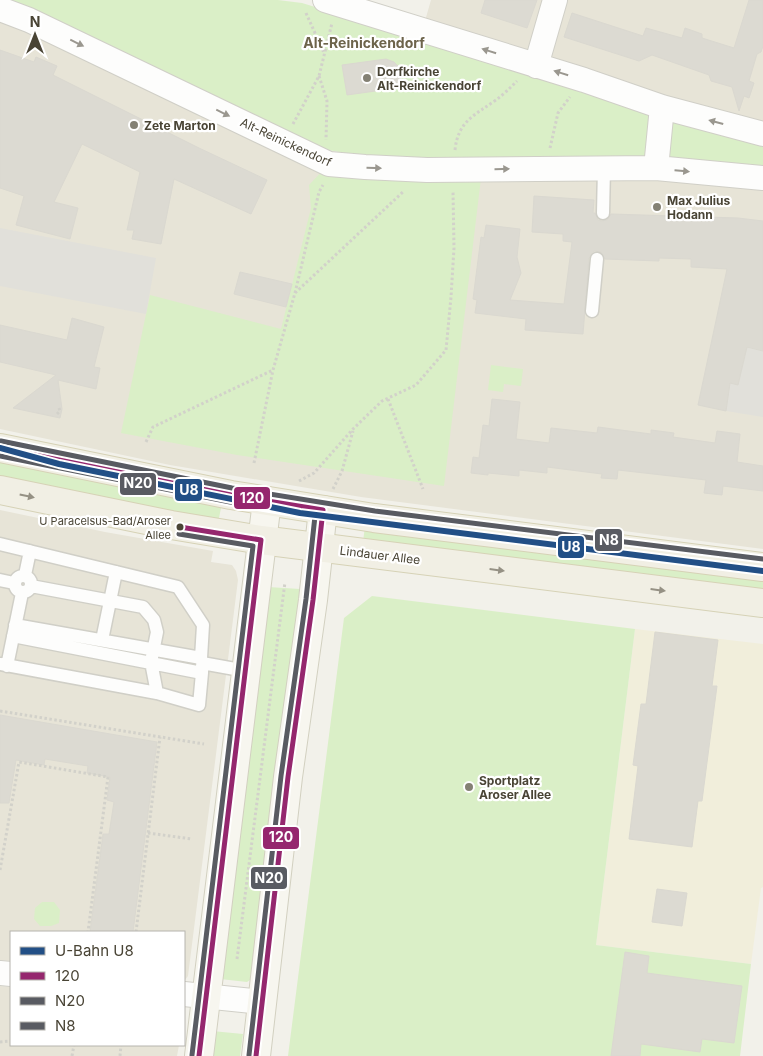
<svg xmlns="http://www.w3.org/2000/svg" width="763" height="1056" font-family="Inter,sans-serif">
	<rect width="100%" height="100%" fill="#f2f1ea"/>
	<path fill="#e7e4d7" d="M431 0H763V126L425 21Z
		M0 19 302 159 641 178 763 188V549L361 497 170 465 0 429Z
		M0 510 105 532 213 551 211 562 232 565 236 571 238 580 188 976 185 980H184V932H11V961L0 960Z
		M0 986 11 987V1045H179L177 1056H0Z"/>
	<path fill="#f1eedb" d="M635 629 763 644V887L761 888 751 964 596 945Z"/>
	<path fill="#daefc7" d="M9 0H278L302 3 763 144V168L367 157 328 150 306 142 49 17Z
		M329 164 482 170 444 486 237 455 121 433 150 295 281 329 311 208 309 185Z
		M491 365 523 369 521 386 504 384 503 392 488 390Z
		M0 457 222 503 218 523 0 480Z
		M365 526 763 577V593L363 542Z
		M268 587 300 589 250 980 247 982 220 979Z
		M372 596 635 629 596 945 751 964 740 1056H288L344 618Z
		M42 902H54L60 910 59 923 51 926H40L34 919 35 908Z
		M212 1031 243 1034 240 1056H209Z"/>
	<path fill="#e1e0da" d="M0 228 156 258 146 314 0 286Z
		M747 347 763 350V417L726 411 730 383 738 384Z"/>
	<path fill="#dcdad2" stroke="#dad8d0" d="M485 0H537L527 28 481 13Z
		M749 0H763V46L761 52 757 54 749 81 754 83 749 98 744 96 739 111 732 87 711 81 709 75 652 55 639 61 564 37 572 13 643 36 646 28 682 38 685 28 702 34V38L734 48Z
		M0 50 34 62 36 57 57 66 53 75 199 148 267 180 251 214 174 179 161 244 132 239 134 230H127L140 172 82 144 54 202 78 208 70 239 16 225 24 196 0 188Z
		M386 59 394 62 400 68 401 77 397 84 390 89 347 95 342 65Z
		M534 196 594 200 593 213H595L598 220 602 221 607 220 611 214 738 218 763 221V351L747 347 738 385 730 383 726 411 698 405 727 269 691 267V259L659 258V261L605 259 601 252 594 251 589 258 583 334 525 330 526 319 475 313 477 300 473 299 481 237 484 238 486 225 520 229 517 257 521 273 510 300 564 304 572 242 563 241V234L532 232Z
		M240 272 292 284 286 307 234 294Z
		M72 318 104 327 94 367 100 368 96 389 58 380 62 409 60 418 13 408 56 375 0 362V325L67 340Z
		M492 399 520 402 516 439 549 443 551 428 597 433 598 427 651 434V430L674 433 673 437 715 443 717 431 740 434 737 462 763 466V491L723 486 722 495 704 493 706 480 618 470 617 479 601 478 602 474 547 467V473L519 470V476L488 473V475L471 473 473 457 479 458 483 425 489 426Z
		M655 632 718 640 712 686H717L702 801H698L692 847 629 839 638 766 633 765 641 704H646Z
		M0 715 157 742 133 932H90L103 834H109L114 802 107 800 110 777 87 773 88 766 45 759 44 765 16 760 9 803H0Z
		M657 889 687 893 682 926 652 922Z
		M625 952 649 956 647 973 742 986 734 1043 702 1039 700 1052 641 1044 640 1056H611Z"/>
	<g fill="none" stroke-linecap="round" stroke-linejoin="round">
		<defs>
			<path id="lane" d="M603 213 604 168
				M592 311 597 259
				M0 544 178 587 203 625 201 658 15 625
				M25 575 30 551
				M15 584a8 8 0 1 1 16 0a8 8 0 1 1-16 0Z
				M0 580 14 583
				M31 586 143 607 154 620 157 632 151 662 157 693
				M13 636 202 673V666
				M102 640 116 572
				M202 663 246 671
				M0 664 157 693 199 705 202 673
				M7 666 22 593"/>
			<path id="street" d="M325 0 584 80 662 107 763 134
				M0 9 29 20 329 164 365 167 427 170 656 168 763 178
				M536 66 555 0
				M656 168 662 107
				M0 973 11 974
				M184 994 262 1002"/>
			<path id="secondary" d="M199 1056 267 501
				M256 1056 288 777 313 600 323 510"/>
			<path id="primary" d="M0 448 231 495 374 518 763 567
				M0 490 171 525 261 540 763 603"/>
		</defs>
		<use href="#lane" stroke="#d0cfc7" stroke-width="15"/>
		<use href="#street" stroke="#d0cfc7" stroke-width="26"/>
		<use href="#secondary" stroke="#d2d0c0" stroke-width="30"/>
		<use href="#primary" stroke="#d6d2b6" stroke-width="30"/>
		<path stroke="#d2d1ca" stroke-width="3" stroke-dasharray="2.5 2.5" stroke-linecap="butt" d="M306 13 324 53
			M319 76 327 101 326 140
			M293 124 319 76 332 23
			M550 148 558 113 570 97
			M455 150C458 121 475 115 496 100 503 95 510 88 517 81
			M295 293 404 191
			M388 399 423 489
			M57 414 60 411 59 408
			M146 442 153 427 273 370
			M254 463 273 370 295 293 319 192 323 185
			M299 481 314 473 353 429 382 401 416 385 446 350 451 297 454 248 453 191
			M333 489 342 471 353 431
			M0 711 204 744
			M148 833 192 839
			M0 870 19 762 108 777 88 932
			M136 932 160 737
			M237 959 285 582
			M0 1042 11 1041
			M72 1056 74 1045
			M120 1056 121 1045"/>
		<use href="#lane" stroke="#fdfdfc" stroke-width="12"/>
		<use href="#street" stroke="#fdfdfc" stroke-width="24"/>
		<use href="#secondary" stroke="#f7f6ef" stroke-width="28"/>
		<use href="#primary" stroke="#f1efe4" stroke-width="28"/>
		<defs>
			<path id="bus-1" d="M0 448 231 495 323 510 313 600 288 777 256 1056
				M180 527 261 540 199 1056"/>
			<path id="bus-2" d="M0 456 230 502 315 516 306 599 281 776 249 1055
				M179 534 253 546 192 1055"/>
			<path id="bus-3" d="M1 441 232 488 375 511 763 559"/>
		</defs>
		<use href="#bus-1" stroke="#fff" stroke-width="9"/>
		<use href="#bus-2" stroke="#fff" stroke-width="9"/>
		<use href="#bus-3" stroke="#fff" stroke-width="9"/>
		<use href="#bus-1" stroke="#95276e" stroke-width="5"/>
		<use href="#bus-2" stroke="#595b62" stroke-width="5"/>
		<use href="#bus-3" stroke="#595b62" stroke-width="5"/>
		<defs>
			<path id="metro-1" d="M0 448 59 464 300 513 763 571"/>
		</defs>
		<use href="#metro-1" stroke="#fff" stroke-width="10"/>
		<use href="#metro-1" stroke="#224f86" stroke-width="6"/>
	</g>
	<defs><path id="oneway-solid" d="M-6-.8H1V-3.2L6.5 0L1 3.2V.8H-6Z" transform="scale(1.25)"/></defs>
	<g fill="#9a978f">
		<use href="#oneway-solid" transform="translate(77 43) rotate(26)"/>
		<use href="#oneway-solid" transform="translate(489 51) rotate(-162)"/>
		<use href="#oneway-solid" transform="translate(561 73) rotate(-163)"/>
		<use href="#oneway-solid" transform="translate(223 113) rotate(26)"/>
		<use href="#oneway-solid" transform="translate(716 122) rotate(-165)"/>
		<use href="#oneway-solid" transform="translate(374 168) rotate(2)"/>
		<use href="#oneway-solid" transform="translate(502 169) rotate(-1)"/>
		<use href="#oneway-solid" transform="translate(682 171) rotate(5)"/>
	</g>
	<g fill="#959184">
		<use href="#oneway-solid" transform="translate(27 496) rotate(12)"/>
		<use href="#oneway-solid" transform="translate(497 570) rotate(7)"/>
		<use href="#oneway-solid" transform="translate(658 590) rotate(7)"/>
	</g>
	<g fill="#848174" stroke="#fff" stroke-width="2">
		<circle cx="367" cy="78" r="5"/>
		<circle cx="134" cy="125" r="5"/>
		<circle cx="657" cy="207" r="5"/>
		<circle cx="469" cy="787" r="5"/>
	</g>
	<circle fill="#494435" stroke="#fff" stroke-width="2" cx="180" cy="527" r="4.5"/>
	<g text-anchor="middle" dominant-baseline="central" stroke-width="4.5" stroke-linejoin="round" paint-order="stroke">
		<g font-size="11" fill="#494435" stroke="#fff" text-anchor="end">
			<text x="171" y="521">U Paracelsus-Bad/Aroser<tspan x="171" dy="14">Allee</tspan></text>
		</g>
		<g font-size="12" font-weight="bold" fill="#494435" stroke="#fff" text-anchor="start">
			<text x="377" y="71">Dorfkirche<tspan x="377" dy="14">Alt-Reinickendorf</tspan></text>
			<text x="144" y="125">Zete Marton</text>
			<text x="667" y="200">Max Julius<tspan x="667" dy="14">Hodann</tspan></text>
			<text x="479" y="780">Sportplatz<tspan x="479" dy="14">Aroser Allee</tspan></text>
		</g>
		<g font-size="12" fill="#494435" stroke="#fff">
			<text transform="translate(286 142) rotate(25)">Alt-Reinickendorf</text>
			<text transform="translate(380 555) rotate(7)">Lindauer Allee</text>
		</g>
		<g font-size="14" font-weight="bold" fill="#6d644b" stroke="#fff">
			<text x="364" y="42">Alt-Reinickendorf</text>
		</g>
	</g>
	<g stroke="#fff" stroke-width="2">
		<rect x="119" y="472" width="38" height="24" rx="5" fill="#595b62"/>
		<rect x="174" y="478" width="29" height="24" rx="5" fill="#224f86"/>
		<rect x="233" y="486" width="38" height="24" rx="5" fill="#95276e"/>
		<rect x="594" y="528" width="29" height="24" rx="5" fill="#595b62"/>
		<rect x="557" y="535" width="28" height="24" rx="5" fill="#224f86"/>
		<rect x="262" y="826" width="38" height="24" rx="5" fill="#95276e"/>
		<rect x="250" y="866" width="38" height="24" rx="5" fill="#595b62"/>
	</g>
	<g font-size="14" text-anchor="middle" font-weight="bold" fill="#fff">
		<text x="138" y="488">N20</text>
		<text x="189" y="495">U8</text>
		<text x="252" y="503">120</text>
		<text x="609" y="545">N8</text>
		<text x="571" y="552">U8</text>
		<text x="281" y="842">120</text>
		<text x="269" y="883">N20</text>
	</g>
	<rect x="10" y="931" width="175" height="115" fill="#ffffff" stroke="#b6b4ae"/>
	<rect x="20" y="947" width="25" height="8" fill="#224f86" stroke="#b6b4ae"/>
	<text x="55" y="956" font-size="15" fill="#494435">U-Bahn U8</text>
	<rect x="20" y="972" width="25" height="8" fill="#95276e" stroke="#b6b4ae"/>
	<text x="55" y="981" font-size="15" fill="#494435">120</text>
	<rect x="20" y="997" width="25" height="8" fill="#595b62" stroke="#b6b4ae"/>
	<text x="55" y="1006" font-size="15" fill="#494435">N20</text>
	<rect x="20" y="1022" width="25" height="8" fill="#595b62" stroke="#b6b4ae"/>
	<text x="55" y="1031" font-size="15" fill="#494435">N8</text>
	<g transform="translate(35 35)" stroke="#ffffff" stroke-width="4" paint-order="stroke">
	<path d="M0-4L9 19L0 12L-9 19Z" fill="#494435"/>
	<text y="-8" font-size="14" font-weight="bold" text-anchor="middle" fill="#494435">N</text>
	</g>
</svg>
